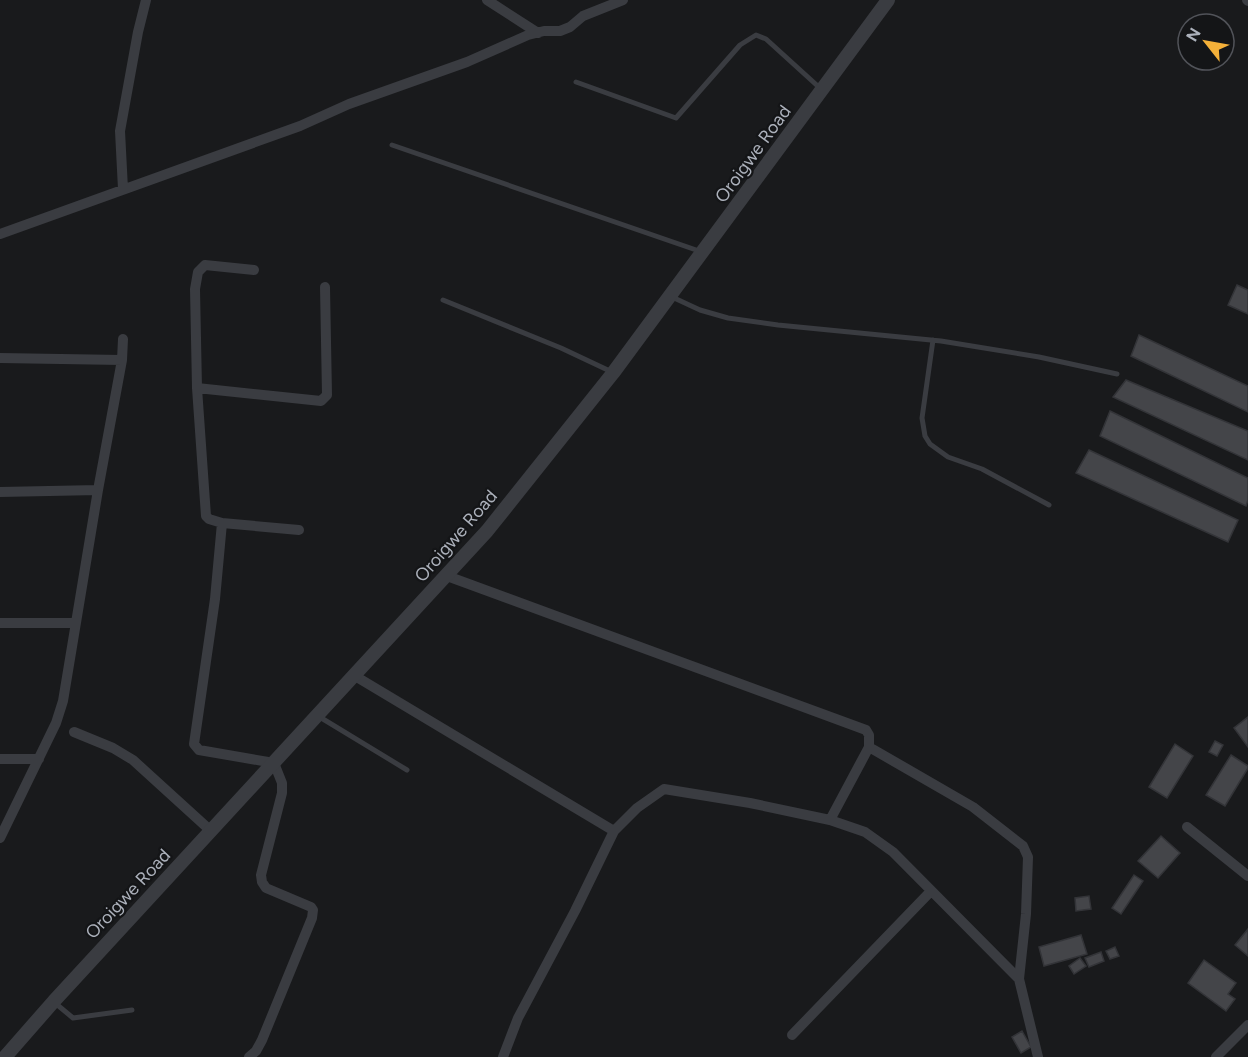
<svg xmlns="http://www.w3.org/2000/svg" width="1248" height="1057" font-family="Figtree,sans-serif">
	<rect width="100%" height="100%" fill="#191a1c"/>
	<path fill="#444549" stroke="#333438" stroke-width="1.5" d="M1237 285 1248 290V314L1228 305Z
		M1139 335 1248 386V412L1131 356Z
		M1126 380 1248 431V460L1113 397Z
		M1110 411 1248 478V500L1246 506 1100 436Z
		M1089 450 1238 520 1228 542 1076 473Z
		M1248 717V747L1234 728Z
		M1215 741 1223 745 1217 756 1209 752Z
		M1175 744 1193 756 1167 798 1149 787Z
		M1231 755 1248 766V768L1225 806 1206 795Z
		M1161 836 1180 853 1158 878 1138 861Z
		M1134 875 1143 881 1121 914 1112 908Z
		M1089 896 1091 909 1076 911 1075 898Z
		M1248 929V956L1235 945Z
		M1081 935 1087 954 1044 966 1039 947Z
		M1115 947 1119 956 1110 959 1106 951Z
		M1101 952 1104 961 1089 967 1085 958Z
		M1080 958 1086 966 1074 974 1069 966Z
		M1204 960 1236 983 1228 994 1235 999 1226 1011 1188 983Z
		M1022 1031 1031 1047 1021 1053 1012 1037Z"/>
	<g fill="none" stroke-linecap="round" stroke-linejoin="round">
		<path stroke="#3a3c41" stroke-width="5" d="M576 82 676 118 740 45 756 35 766 39 821 89
			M392 145 702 252
			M672 297 700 310 728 318 778 325 941 341 1039 357 1117 374
			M443 300 561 348 612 372
			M933 340 922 418 925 436 930 444 948 457 982 469 1049 505
			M318 716 407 770
			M55 1003 73 1018 132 1010"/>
		<path stroke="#3a3c41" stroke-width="10" d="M487 0 538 33
			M1247 0 1248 1
			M123 189 120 131 138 32 146 0
			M0 234 300 126 349 104 467 62 528 35 544 31H560L570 27 583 16 623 0
			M0 358 122 360
			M197 388 321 401 327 395 325 287
			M0 492 98 490
			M222 523 299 530
			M447 576 866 730 869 735V747L830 820
			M0 623H76
			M355 676 614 831
			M74 732 113 748 133 760 211 831
			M869 747 973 807 1023 846 1028 857 1026 914 1019 979 1038 1057
			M0 759H39
			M1187 827 1248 876
			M0 838 56 723 63 701 98 490 122 360 123 339
			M792 1035 931 891
			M249 1057 256 1051 262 1040 312 918 313 910 311 907 266 888 262 882 261 875 282 793V783L274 763 199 750 194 744 215 599 222 523 209 519 206 516 197 388 195 289 198 272 205 265 254 270
			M503 1057 518 1018 575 911 614 831 637 808 664 789 750 803 830 820 865 832 893 852 1019 979
			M1216 1057 1248 1025"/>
		<path stroke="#3a3c41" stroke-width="14" d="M5 1057 54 1001 487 531 613 373 888 0"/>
	</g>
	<g text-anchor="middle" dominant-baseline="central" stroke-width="4.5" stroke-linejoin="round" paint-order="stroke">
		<g font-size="18" fill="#acb1bb" stroke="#141517">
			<text transform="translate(753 154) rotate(-54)">Oroigwe Road</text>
			<text transform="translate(456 536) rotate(-49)">Oroigwe Road</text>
			<text transform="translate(128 894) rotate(-47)">Oroigwe Road</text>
		</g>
	</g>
	<g transform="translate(1206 42) rotate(301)"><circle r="28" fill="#141517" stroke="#515359" stroke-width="1.5"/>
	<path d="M0-4.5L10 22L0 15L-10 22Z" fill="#f4b039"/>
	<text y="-9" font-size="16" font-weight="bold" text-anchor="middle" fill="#acb1bb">N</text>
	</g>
</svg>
